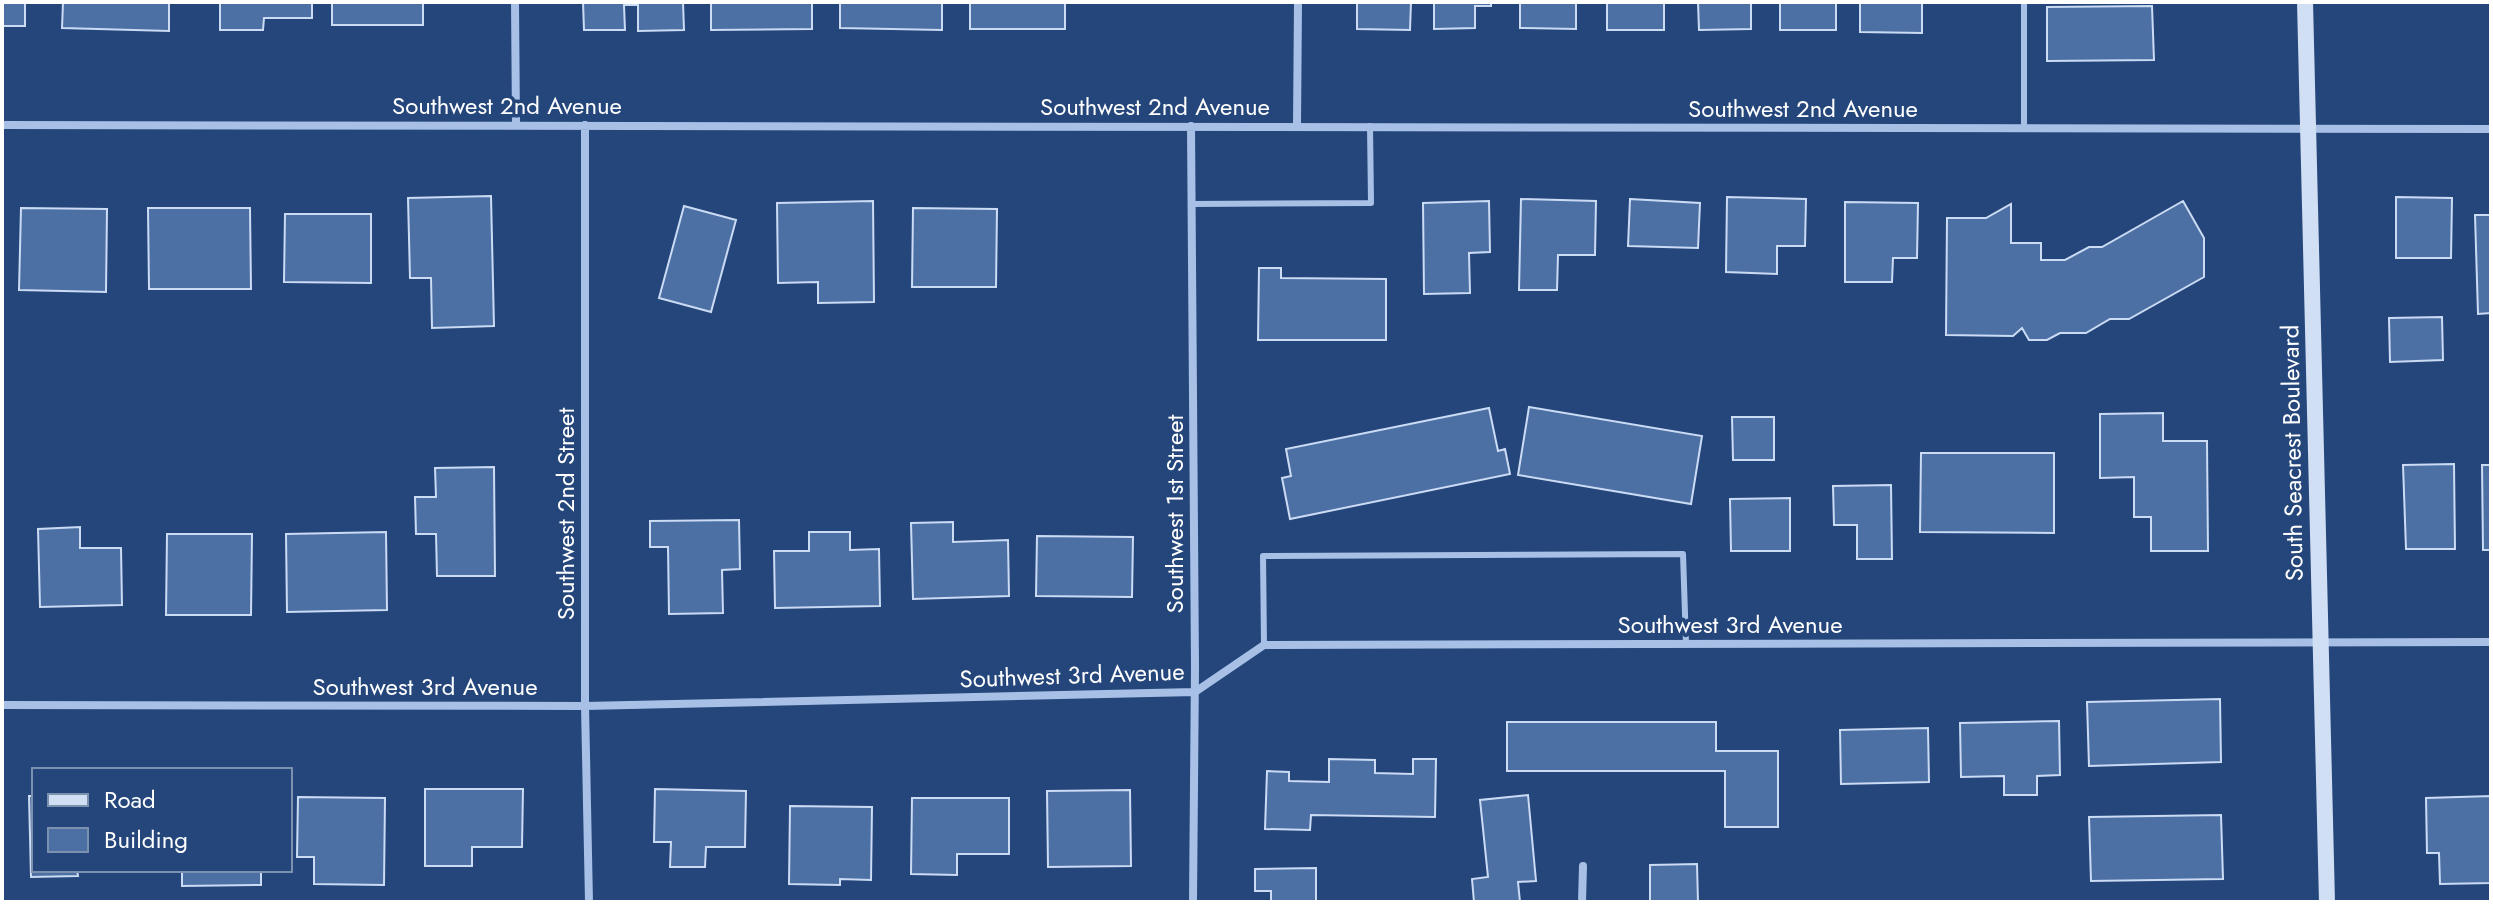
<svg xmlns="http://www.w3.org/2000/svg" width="2493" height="904" font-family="Jost,sans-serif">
	<rect width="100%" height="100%" fill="#24467b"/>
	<path fill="#4d70a4" stroke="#cbdbf4" stroke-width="2" d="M2 2H25V26H2Z
		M63 2H169V31L62 28Z
		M220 2H312V18H264L263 30H220Z
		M332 2H423V25H332Z
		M583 2H683L684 30 638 31V5H624L625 30H584Z
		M711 2H812V29L711 30Z
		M840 2H942V30L840 28Z
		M970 2H1065V29H970Z
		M1357 2H1411L1410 30 1357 29Z
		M1434 2H1491V6H1475V28L1434 29Z
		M1520 2H1576V29L1520 28Z
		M1607 2H1664V30H1607Z
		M1698 2H1751V29L1699 30Z
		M1780 2H1836V30H1780Z
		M1860 2H1922V33L1860 32Z
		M2152 6 2154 60 2047 61V7Z
		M491 196 494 326 432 328 431 278H410L408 198Z
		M1727 197 1806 199 1805 246H1777V274L1726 272Z
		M2396 197 2452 198 2451 258H2396Z
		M1521 199 1596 201 1595 255H1558L1557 290H1519Z
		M1630 199 1700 203 1698 248 1628 246Z
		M873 201 874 302 818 303V282L778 283 777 203Z
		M1489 201 1490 252 1469 253 1470 293 1424 294 1423 203Z
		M2183 201 2204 238V277L2129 319H2110L2086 333H2060L2047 340H2029L2022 328 2013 336 1946 335 1947 218H1986L2011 204V243H2041V260H2065L2089 247H2102Z
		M1845 202 1918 203 1917 258H1893L1892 282H1845Z
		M684 206 736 220 711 312 659 298Z
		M21 208 107 209 106 292 19 290Z
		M148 208H250L251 289H149Z
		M913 208 997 209 996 287H912Z
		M285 214H371V283L284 282Z
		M2475 215H2491V313L2478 314Z
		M1259 268H1281V278L1386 279V340H1258Z
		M2442 317 2443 360 2390 362 2389 318Z
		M1529 407 1702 436 1691 504 1518 475Z
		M1489 408 1498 451 1505 449 1510 474 1290 519 1282 478 1291 476 1286 449Z
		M2163 413V441H2207L2208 551H2151V517H2134V477L2100 478V414Z
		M1732 417H1774V460H1733Z
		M1921 453H2054V533L1920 532Z
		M2454 464 2455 549H2406L2403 465Z
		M2482 465H2491V550H2483Z
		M494 467 495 576H437L436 534H416L415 497H436L435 468Z
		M1891 485 1892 559H1857V525H1834L1833 486Z
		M1790 498V551H1731L1730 499Z
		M739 520 740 569 722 570 723 613 669 614 668 547H650V521Z
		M953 522V542L1008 540 1009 596 913 599 911 523Z
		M80 527V548H121L122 605 40 607 38 529Z
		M386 532 387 610 287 612 286 534Z
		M809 532H850V550L879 549 880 606 775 608 774 551H809Z
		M167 534H252L251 615H166Z
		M1037 536 1133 537 1132 597 1036 596Z
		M2220 699 2221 762 2089 766 2087 702Z
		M2059 721 2060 775 2037 776V795H2004V776L1961 777 1960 723Z
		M1507 722H1716V751H1778V827H1725V771H1507Z
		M1928 728 1929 782 1841 784 1840 730Z
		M1329 759 1375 760V773L1413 774V759H1436L1435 817 1311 815 1310 830 1265 829 1267 771 1289 772V781L1329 782Z
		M425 789H523L522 847H472V866H425Z
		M655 789 746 791 745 847H706L705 867H670L671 842H654Z
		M1130 790 1131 866 1048 867 1047 791Z
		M1528 795 1536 881 1518 882 1520 902H1474L1472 879 1488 877 1480 800Z
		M29 796H34V870H77L78 876 31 877Z
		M2491 796V883L2440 884 2439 853H2427L2426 798Z
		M298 797 385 798 384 885 314 884V857H297Z
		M912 798H1009V854H957V875L911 874Z
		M790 806 872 807 871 880 840 879V885L789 884Z
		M2221 815 2223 879 2091 881 2089 817Z
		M1697 864 1698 902H1650V865Z
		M1316 868V902H1271V891H1255V869Z
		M182 870H261V885L182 886Z"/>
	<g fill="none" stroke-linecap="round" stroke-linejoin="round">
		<path stroke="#a8c0e5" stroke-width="6" d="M2024 2V129
			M1192 204 1371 203 1370 126
			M1264 645 1263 556 1683 554 1686 644"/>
		<path stroke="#a8c0e5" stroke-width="8" d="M515 2 516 125
			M2 125 2491 129
			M585 125V706L589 902
			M1191 126 1195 667 1193 902
			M1297 126 1298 2
			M2 705 585 706 1195 692 1264 645 2491 642
			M1582 902 1583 866"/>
		<path stroke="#d1dff4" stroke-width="16" d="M2305 2 2327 902"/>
	</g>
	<g text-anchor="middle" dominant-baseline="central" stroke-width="7" stroke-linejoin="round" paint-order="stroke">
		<g font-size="24" fill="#fff" stroke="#24467b">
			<text x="507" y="105">Southwest 2nd Avenue</text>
			<text x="1155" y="106">Southwest 2nd Avenue</text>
			<text x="1803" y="108">Southwest 2nd Avenue</text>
			<text transform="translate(2292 453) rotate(-91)">South Seacrest Boulevard</text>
			<text transform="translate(565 514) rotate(-90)">Southwest 2nd Street</text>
			<text transform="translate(1174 514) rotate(-90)">Southwest 1st Street</text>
			<text x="1730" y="624">Southwest 3rd Avenue</text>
			<text transform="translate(1072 675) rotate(-2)">Southwest 3rd Avenue</text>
			<text x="425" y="686">Southwest 3rd Avenue</text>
		</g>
	</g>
	<rect width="2493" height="904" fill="none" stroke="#ffffff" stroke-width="8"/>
	<rect x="32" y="768" width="260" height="104" fill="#24467b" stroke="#7c90b0" stroke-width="2"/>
	<rect x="48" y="794" width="40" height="12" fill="#d1dff4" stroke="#7c90b0" stroke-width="2"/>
	<text x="104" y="808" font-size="24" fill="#ffffff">Road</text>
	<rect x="48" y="828" width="40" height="24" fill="#4d70a4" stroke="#7c90b0" stroke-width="2"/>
	<text x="104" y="848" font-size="24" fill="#ffffff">Building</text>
</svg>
